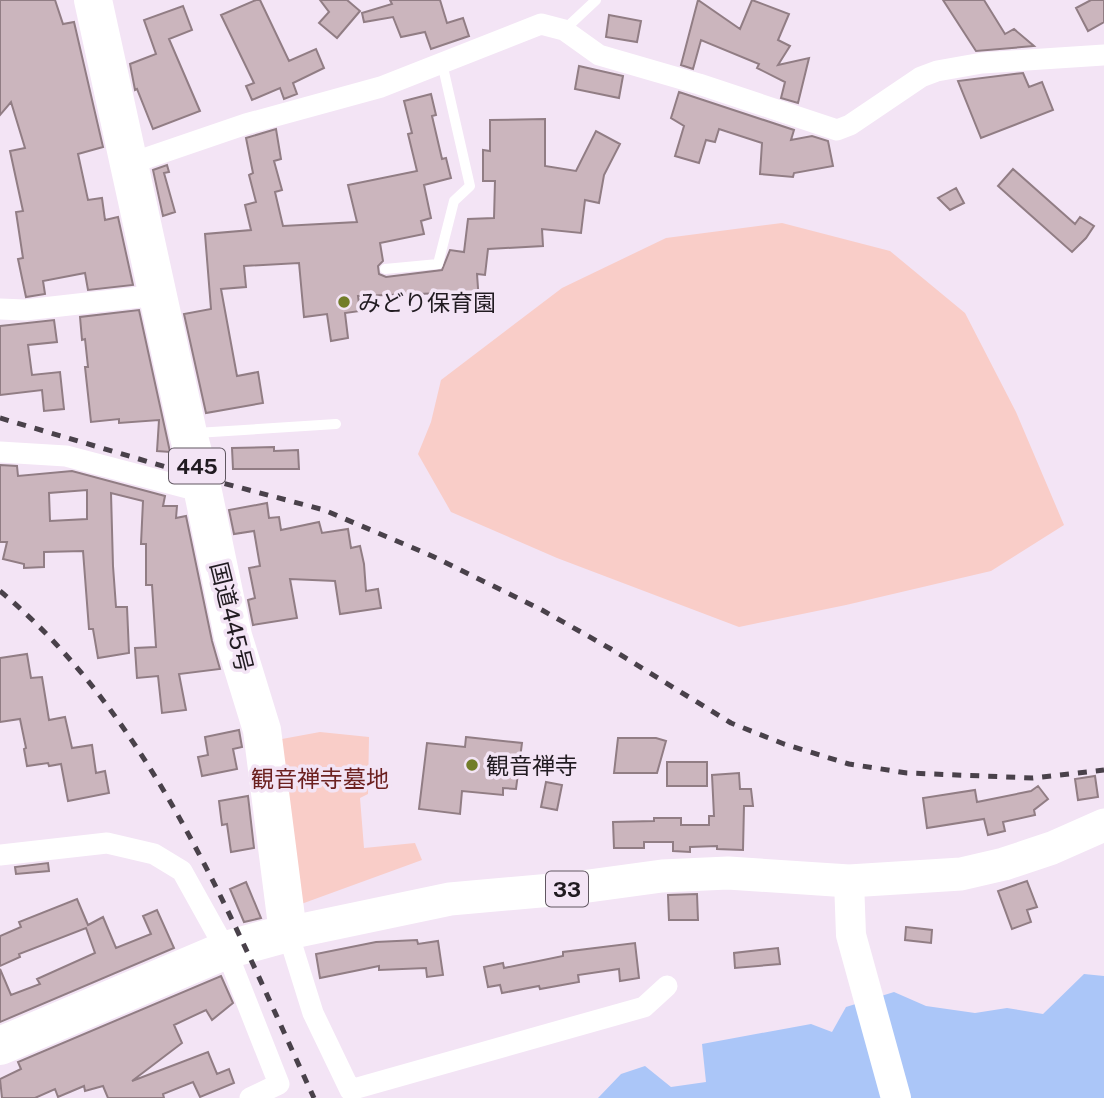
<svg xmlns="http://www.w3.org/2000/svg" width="1104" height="1098" font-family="'Public Sans','Noto Sans JP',sans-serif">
	<rect width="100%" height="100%" fill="#f3e4f5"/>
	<path fill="#f9cdc8" d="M782 223 890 251 965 313 1016 412 1064 525 991 571 846 605 739 627 557 558 451 512 418 454 431 422 441 380 562 288 666 238Z
		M320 732 369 737 368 794 360 798 364 848 415 843 422 860 293 907 271 741Z"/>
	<path fill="#abc6f8" d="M1084 974 1104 976V1098H598L621 1074 645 1066 671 1087 706 1082 702 1044 811 1024 832 1032 846 1007 894 992 926 1006 975 1013 1007 1008 1043 1014Z"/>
	<path fill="#cbb5bd" stroke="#917d84" stroke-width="2" fill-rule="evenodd" d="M0 0H55L63 24 74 22 103 147 78 154 88 200 102 198 105 220 118 217 133 285 88 290 85 273 43 281 45 294 26 297 18 259 23 258 16 212 23 211 10 151 25 148 11 102 0 115Z
		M256 0H260L289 61 316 49 324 68 293 83 297 94 284 99 280 88 252 100 246 86 254 83 221 15Z
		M320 0H347L360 11 337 38 319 23 329 12Z
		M390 0H440L447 23 463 18 469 36 431 49 425 32 401 37 393 17 364 22 362 13 392 4Z
		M698 0 740 29 752 0 789 14 778 40 790 46 778 65 809 58 798 103 781 98 785 82 757 68 759 64 701 40 693 69 681 65Z
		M943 0H984L1005 34 1014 29 1034 46 976 51Z
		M1091 0H1104V22L1088 31 1076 8Z
		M183 6 192 30 169 39 200 111 153 129 137 89 135 90 130 64 156 54 144 20Z
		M609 15 641 21 637 42 606 37Z
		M579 66 623 76 619 98 575 89Z
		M1023 73 1029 87 1042 82 1053 110 981 138 958 81Z
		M679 92 794 130 791 140 812 136 828 141 833 166 794 173 793 177 760 174 762 143 719 129 715 142 706 140 699 163 675 156 684 126 671 118Z
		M431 94 436 115 432 116 442 159 446 158 451 178 424 185 431 218 421 221 424 234 380 243 383 261 378 266 379 274 386 277 442 270 450 250 464 252 468 219 494 218 495 181H483V150L490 151V120L545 119V166L576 171 596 131 620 144 604 175 599 203 585 200 581 233 542 229 543 246 488 249 485 275 477 274 479 302 446 304 445 293 358 296 360 311 345 313 348 338 331 341 327 314 304 317 299 263 244 266 246 287 221 289 237 376 258 372 263 403 206 413 184 314 211 309 205 234 251 230 245 205 256 202 249 175 253 173 246 138 276 129 281 159 274 161 282 190 275 192 283 226 357 222 348 185 417 171 408 134 412 133 404 101Z
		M167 165 169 172 164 173 175 212 163 216 153 170Z
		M1013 169 1075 224 1080 217 1094 226 1086 238 1072 252 998 186Z
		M956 188 964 203 950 210 938 198Z
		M139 310 167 438 170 452 157 451 159 420 119 423V419L91 422 85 367H88L85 339 82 340 80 317Z
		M54 320 57 342 28 345 32 375 60 372 64 409 44 411 42 390 0 395V326Z
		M274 447V451L298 450 299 469H233L232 448Z
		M0 465 17 466 18 476 72 471 165 496 163 506H177L176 518 186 516 212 641 220 669 179 674 186 710 162 713 158 676 137 678 135 648 156 647 152 585H146V544H141L143 501 111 493 113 566 116 607H127L129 653 98 658 93 629H89L83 551 44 552V567L24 568V564L3 559 7 542H0ZM87 490V519L50 521 49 493Z
		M267 503 269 518 279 517 281 530 319 522 322 533 348 529 351 548 360 546 364 564 366 591 378 589 381 608 340 614 335 581 290 579 297 618 253 625 248 600 255 598 249 568 260 566 254 531 234 534 229 510Z
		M27 654 31 678 42 677 49 720 65 717 72 748 92 745 96 773 105 771 109 793 68 801 61 764 49 766 48 763 27 766 24 749 26 748 20 719 0 722V658Z
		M239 730 242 747 233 749 237 769 202 776 198 757 208 755 205 737Z
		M466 737 522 743 516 789 503 788V795L462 791 460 814 419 809 427 743 465 747Z
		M618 738H656L666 741 657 773H614Z
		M667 762H707V786H667Z
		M739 773 740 789H751L753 806H744L743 850 717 849V846L690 847V852L673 851V842H644V848H614L613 822 654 821V818H681V825H709V816H714L712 775Z
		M1095 776 1098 797 1078 800 1075 779Z
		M546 782 562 785 557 810 541 807Z
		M1038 786 1048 799 1034 810 1035 815 1003 822 1005 831 988 835 984 819 927 828 923 798 975 790 977 802 1031 791Z
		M248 796 254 848 231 852 227 824 222 825 219 801Z
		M48 863 49 871 16 874 15 867Z
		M1027 881 1037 907 1027 910 1031 922 1012 929 998 891Z
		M246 882 261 918 244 922 230 889Z
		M697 894 698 920H669L668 895Z
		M77 899 88 925 103 917 116 948 151 934 143 916 157 910 174 948 0 1022V969L11 995 40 984 37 979 95 953 86 928 19 954 20 957 0 966V936L21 927 19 922Z
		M906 927 932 930 931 943 905 940Z
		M417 940 418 944 438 941 443 975 427 977 426 968 379 970V966L320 978 316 954 376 942Z
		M635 943 639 978 620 981 619 969 578 975 579 982 540 989 539 986 502 993 500 985 488 987 484 967 503 963 504 968 563 956V952Z
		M778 948 780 964 735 968 734 953Z
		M221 976 233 1003 212 1020 206 1010 174 1025 182 1043 132 1081 208 1052 217 1074 229 1069 234 1083 200 1097 193 1082 163 1094 164 1098H108L103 1086 85 1091 84 1086 58 1097 55 1089 35 1098H2L0 1079 21 1069 18 1062Z"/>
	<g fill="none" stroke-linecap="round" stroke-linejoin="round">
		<path stroke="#fff" stroke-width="10" d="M564 30 596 0
			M385 269 438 264 454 201 470 186 442 63
			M196 433 336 424"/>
		<path stroke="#fff" stroke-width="21" d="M129 164 246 124 381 87 541 24 564 30 599 55 699 84 837 130 850 125 921 77 937 71 982 63 1104 55
			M0 309 25 310 158 295
			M0 452 66 456 203 492
			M0 855 107 843 154 854 182 871 226 950 279 1084 250 1098
			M288 933 313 1013 350 1090 644 1007 667 986"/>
		<path stroke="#fff" stroke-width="30" d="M849 881 851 935 896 1098"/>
		<path stroke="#fff" stroke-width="33" d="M288 933 450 899 574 888 662 876 728 873 849 881 961 874 1004 864 1052 848 1104 825"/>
		<path stroke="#fff" stroke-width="38" d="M0 1046 226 950 288 933 262 730 233 636 203 492 188 433 93 0"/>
		<path stroke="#49414a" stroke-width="5" stroke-dasharray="9 9" stroke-linecap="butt" d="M0 418 200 477 324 510 432 556 542 610 611 649 731 723 784 744 849 764 907 773 1033 778 1104 770
			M0 591C154 719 232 921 314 1098"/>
	</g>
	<g fill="#727d29" stroke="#f3e4f5" stroke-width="2.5">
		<circle cx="344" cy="302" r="7"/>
		<circle cx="472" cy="765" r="7"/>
	</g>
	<g text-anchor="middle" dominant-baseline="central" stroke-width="7" stroke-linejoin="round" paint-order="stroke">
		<g fill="#f3e4f5" stroke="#605761" stroke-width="2">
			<rect x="169" y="448.5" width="56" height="35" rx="5"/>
			<rect x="546" y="871.5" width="42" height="35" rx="5"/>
		</g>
		<g font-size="21" font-weight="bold" fill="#211b21">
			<text x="197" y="466">445</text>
			<text x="567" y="889">33</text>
		</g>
		<g font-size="23" fill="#211b21" stroke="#f3e4f5" text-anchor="start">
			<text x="358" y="302">みどり保育園</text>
			<text x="486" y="765">観音禅寺</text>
		</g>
		<g font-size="23" fill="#211b21" stroke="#f3e4f5">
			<text transform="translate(232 617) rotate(76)">国道445号</text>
		</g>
		<g font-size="23" fill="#6c2120" stroke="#f3e4f5">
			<text x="320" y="778">観音禅寺墓地</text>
		</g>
	</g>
</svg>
